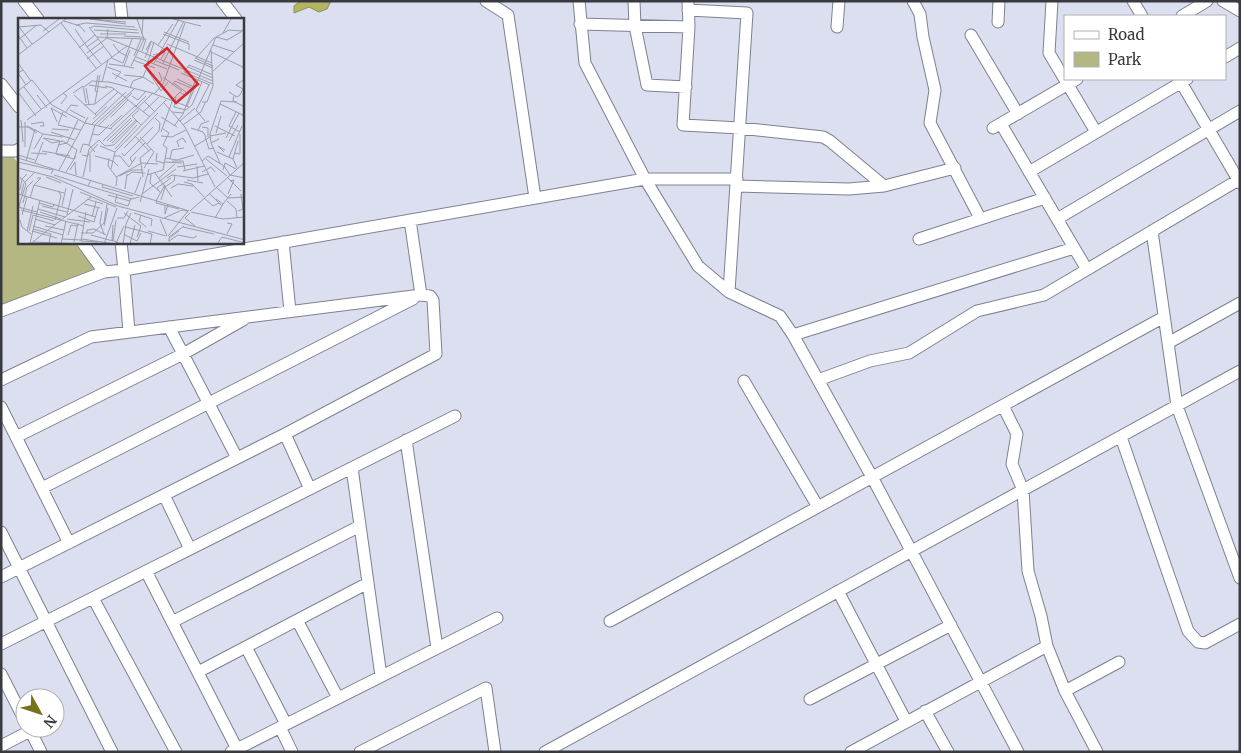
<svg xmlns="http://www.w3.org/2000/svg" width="1241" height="753" font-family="Merriweather,serif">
	<rect width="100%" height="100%" fill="#dcdfef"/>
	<path fill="#b4b781" d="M9 151 19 165V242L75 243 94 269 1 305V153Z"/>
	<path fill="#b3b563" stroke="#8e9058" d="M300 1H331L327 9 319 12 309 7 294 13V6Z"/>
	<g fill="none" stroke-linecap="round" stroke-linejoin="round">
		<defs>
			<path id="minor" d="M24 1 38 19
				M120 1 122 19
				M222 1 236 19
				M486 1 508 15 535 198
				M579 1 585 63 645 179 698 266 729 292 780 316 793 335 872 477 1018 752
				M634 1 635 26 647 85 686 87
				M688 1 689 27 683 125 740 128 823 137 830 141 884 186
				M913 1 920 14 923 37 935 90 930 123 980 218
				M1052 1 1049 53 1096 132
				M1133 1 1142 16
				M1223 1 1240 11
				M688 10 747 13 729 292
				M1182 16 1207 1
				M998 22 999 1
				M580 24 689 27
				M837 27 839 1
				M971 35 1018 114
				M1225 57 1240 48
				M1179 79 1240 183
				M1 84 19 107
				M1001 124 1086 268
				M993 128 1077 79
				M1 151H16L19 149
				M1029 172 1187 79
				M736 186 849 189 884 186 955 168
				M1057 219 1240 111
				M410 220 421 295
				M1152 231 1177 406 1240 578
				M919 239 1045 198
				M82 242 104 272
				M283 242 290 311
				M1 311 104 272 124 270 121 242
				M169 327 237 458
				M129 332 124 270 645 179H737
				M793 335 1074 248
				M1168 343 1240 303
				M1 380 91 337 421 295 430 296 433 300 436 354 285 434 1 577
				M818 380 870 361 909 353 977 311 1044 295 1240 179
				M744 381 818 507
				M1003 406 1017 434 1012 464 1023 490 1028 571 1041 616 1047 646 1065 691 1097 752
				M1 407 69 543
				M285 434 310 489
				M16 437 183 354 243 320
				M1121 437 1188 631 1198 642 1205 643 1240 624
				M406 440 437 648
				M352 468 381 676
				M42 488 413 299
				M164 495 190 549
				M1 532 112 752
				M146 571 237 749
				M838 591 906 721
				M93 598 176 752
				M297 620 338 698
				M610 621 1164 317
				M172 622 360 526
				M1 644 455 416
				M246 647 286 724
				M198 672 368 583
				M1 674 25 721
				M1065 691 1119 662
				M810 699 951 625
				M925 711 948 752
				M280 727 292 752
				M29 728 41 752
				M1 746 30 731
				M231 752 497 618
				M360 752 486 688 495 752
				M545 752 1240 371
				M851 752 1047 646"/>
		</defs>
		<use href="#minor" stroke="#7e818f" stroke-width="13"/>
		<use href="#minor" stroke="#fff" stroke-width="11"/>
	</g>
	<g transform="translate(18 18)">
		<rect width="226" height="226" fill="#dcdfef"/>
		<path fill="none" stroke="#9b9da9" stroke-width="1" d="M155 1 183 8M46 3 62 8 67 14M43 5 78 50M108 6 72 1 108 4M58 7 68 5 117 9M0 9 23 7 31 14M1 9 14 26M71 9 94 39M72 10 76 8 120 12M57 11 69 29 80 21M76 12 121 15M25 13 41 1M146 14 171 24M205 15 213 1M82 16H108M124 16 125 1M145 16 171 26V32M0 17 9 30M106 18 125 19M79 19 128 21 124 33M198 19 209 22 223 14 227 9M89 20 195 63M0 22 19 7M136 24 128 50 143 73 150 64M95 26 101 34 109 38M149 26 194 45M140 27 155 6M195 27 216 34M69 29 83 46M61 30 77 17M112 32 106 48 116 50M128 32 133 23 146 31M193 34 227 50M69 35 89 20 90 11M0 37 48 1M135 37 147 34 143 41M116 38 123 21M118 39 149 51M93 40 105 45 114 21M127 40 133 24M177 40 195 48M178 40 197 19M69 41 86 28M115 42 137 50M176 42 195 50M138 43 161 52M0 45 13 63M136 45 161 1M145 45 166 3M91 46 106 48M113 48 126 21 119 1M89 49 103 54 97 61M170 49 195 60M5 52 0 55 8 67M128 52 125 59 136 66M194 54 227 24M94 55 109 63M163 55 192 67M106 57 125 59M145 59 164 73M159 61 176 69M84 64 90 42M156 65 169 75M195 66 166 54 171 47 195 57M71 67 89 70M138 67 144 62 141 54M154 67 157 63 175 71M87 68 95 70 132 99M6 69 23 91M66 69 74 63 91 64 134 75 171 89M68 70 71 87M112 70 115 63 125 59M0 73 14 62 34 87 67 105 94 111M0 74 18 98M80 74 77 73 80 57M211 74 219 79 222 77 225 71 218 67 227 61M55 75 65 68 68 85M136 76 145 66 167 5M19 77 29 90M56 77 79 98M114 78 120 82 128 73M216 78 215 83 227 89M158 79 156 89 168 92 174 87 184 64M126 83 137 94M184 84H189L195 68 193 32M77 85 82 57M146 85 154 94 165 95M43 86 49 78 45 75M202 86 227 98M66 87 77 86 96 71M169 88 198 19 211 12 224 13M117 89 128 78M33 90 49 99M33 90 39 104M52 92 67 100M121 92 114 98 123 107M45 94 40 107 63 112M125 94 141 79M154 94 167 109 197 169M218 94 211 108 222 114M47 95 53 87 60 88M77 96 100 74M93 99 110 82M143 99 159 109M75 101 89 88M3 102 5 124M9 102 109 28M162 103 177 90M187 103 178 92 191 67M13 106 25 104 26 108H22M74 106 108 74M165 107 183 94 187 85M9 108 25 116M80 108 114 75M92 108 104 97M156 108 165 96 178 61M197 108 217 118M0 109H10L19 115M184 109 190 110V119M93 110 117 88M173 110 185 114 188 119M34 111 51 112M180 113 183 106 191 103M33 114 57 122M143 114 155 81 162 74 168 78M198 115 203 98M74 116 81 117 91 107M117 118 131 133M143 118 154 119 168 112M192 118 208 115M122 119 136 134 126 150M187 119 191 131 196 130M25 120 34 125 45 123 59 132 56 141 38 136M26 120 42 123 38 135M208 120 221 95M201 121 193 125 202 145M85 123 135 75M89 123 113 100M211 123 220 107M92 124 114 102M94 125 118 102M193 125 192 116 203 83 219 84M129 126 141 113 142 105 137 100M40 127 49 125 60 102M96 127 119 103M82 128 97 134M177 128 192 119M7 129V104M161 129 159 123 165 120 168 125M106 130 140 95M16 131 25 116 45 119M97 131 119 107M24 133 52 138M77 134 71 127 77 107 116 71M199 134 215 141 219 150M206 134 200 128 207 132M13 135 29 136M62 135 65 126 71 127M104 135 106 138 135 109M139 135 138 143 146 145M216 135 222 136V116M0 137 17 142M64 137 69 138 80 126M77 138 95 143 100 148M96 138H102L111 149 118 139M211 139 224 108M0 140 171 193M91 140 90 148 99 160 98 168M147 140 159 142 176 137M152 141 154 132 166 130M188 141 209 158M215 141 220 123M8 143 17 111M154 143H165L167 152M184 143 190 138 206 148 212 157 227 160M0 144 35 152 33 156M114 144 112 140 127 125M146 144 164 145M17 145 25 124M179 148 180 163M159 149 179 146M0 150 35 159 100 188 227 222M93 151 97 134 148 82M41 152 70 99M52 152 57 144 58 157M205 152 207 145 218 151M165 153 186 148M48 154 58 138M72 154V136M184 154 193 149 197 154M137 155 154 179M133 156 132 165 143 175M36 157 70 168 73 162M129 157 145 152 149 130 145 127 151 115 145 111M101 158 114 152H125M109 158 114 154 127 155M28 159 43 165M65 159 71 131 81 122 87 128 96 127M98 159 124 145 140 146M125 159 122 140 133 131M141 160 157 146M149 160 154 157 175 160 190 156M210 160 223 173M169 162 185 165M166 164 174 166 186 179M16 167 46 175M85 167 84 169 98 173M70 168 114 181 121 179M198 169 210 180 227 179M153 170 160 166 175 168M107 171 109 156M2 172 4 161 9 156M98 173 115 178M141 173 139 170 153 160M62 174 98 189M117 175 123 159M191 175 204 188M0 176 78 199M124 176 158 151M210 176 216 162 212 163M3 177 6 165 16 155M90 177 112 183M99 177 97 184 110 188 113 180M12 180 16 167 23 160H19M186 180 195 188 201 185M69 181 85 186M139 181 138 185 161 191M139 181 147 167M198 181 205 186 213 176M143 182 147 169 156 163 157 157M209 183 218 191 219 200M122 184 131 151M5 185 9 169 15 163M21 185 35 189 36 186M66 186 82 190M24 188 49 194M44 188 48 170M147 188V196L150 187M0 189 19 194M0 191 8 166 2 159M20 191 47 199M3 192 66 208M84 193 82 205 86 216M172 193 227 144M220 193 225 191 223 176M22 194 43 201M173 194 205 201 227 199M106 195 123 208 119 219M116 195 134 201 133 208M172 195 167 200 177 208M4 197 9 179M49 197 55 171M123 197 121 203 128 209M60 198 76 204 80 190M74 199 78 184M99 200H106L110 193M146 200 164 192 170 193M197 200 205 186M17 201 37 207M49 201 72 204M142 201 149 218M2 202 4 209 13 216M37 202 43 178 41 174M95 207 94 222 103 226M15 208 45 217M27 208 46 212M86 208 90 190M108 209 134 216 132 226M165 209 196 216M15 211 33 216 31 224M9 213 15 188M11 213 15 197 36 203M14 213 39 220M130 213 148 218M63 215H75L86 205 89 186M69 215V212L76 211 88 217M209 216 214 206 209 205M50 217 53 207 59 208M73 217 95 223M107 217 119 223 123 215M150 218 170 193M151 219 166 208M44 221 64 222M64 221 97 226M63 223 68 194M63 223 80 224M95 223 98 202M151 223 160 217 175 220 179 218M15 224 64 226M56 224 60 205M151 224V220L161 213M12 225 22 182M98 225 106 208M12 226 73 179M43 226 48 203M86 226 99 190M105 226 108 206 113 195M112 226 117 207M199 226 204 219 227 225"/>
		<path fill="#d62828" fill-opacity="0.15" stroke="#d62828" stroke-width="2.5" d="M149 30 180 66 158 85 127 48Z"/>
		<rect width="226" height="226" fill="none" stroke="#393a40" stroke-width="2.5"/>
	</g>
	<rect width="1241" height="753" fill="none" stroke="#393a40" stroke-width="5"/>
	<rect x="1064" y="15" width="162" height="65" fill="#ffffff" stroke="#b0b0b3"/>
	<rect x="1074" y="31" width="25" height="8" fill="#ffffff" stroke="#b0b0b3"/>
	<text x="1108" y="40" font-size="15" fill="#393a40">Road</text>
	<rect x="1074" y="52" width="25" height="15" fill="#b4b781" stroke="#b0b0b3"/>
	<text x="1108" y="65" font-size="15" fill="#393a40">Park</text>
	<g transform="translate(40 713) rotate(130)"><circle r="24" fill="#ffffff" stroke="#b0b0b3"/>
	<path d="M0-4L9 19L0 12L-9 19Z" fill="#74751b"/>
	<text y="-8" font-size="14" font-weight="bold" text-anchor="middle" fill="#393a40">N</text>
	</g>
</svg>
